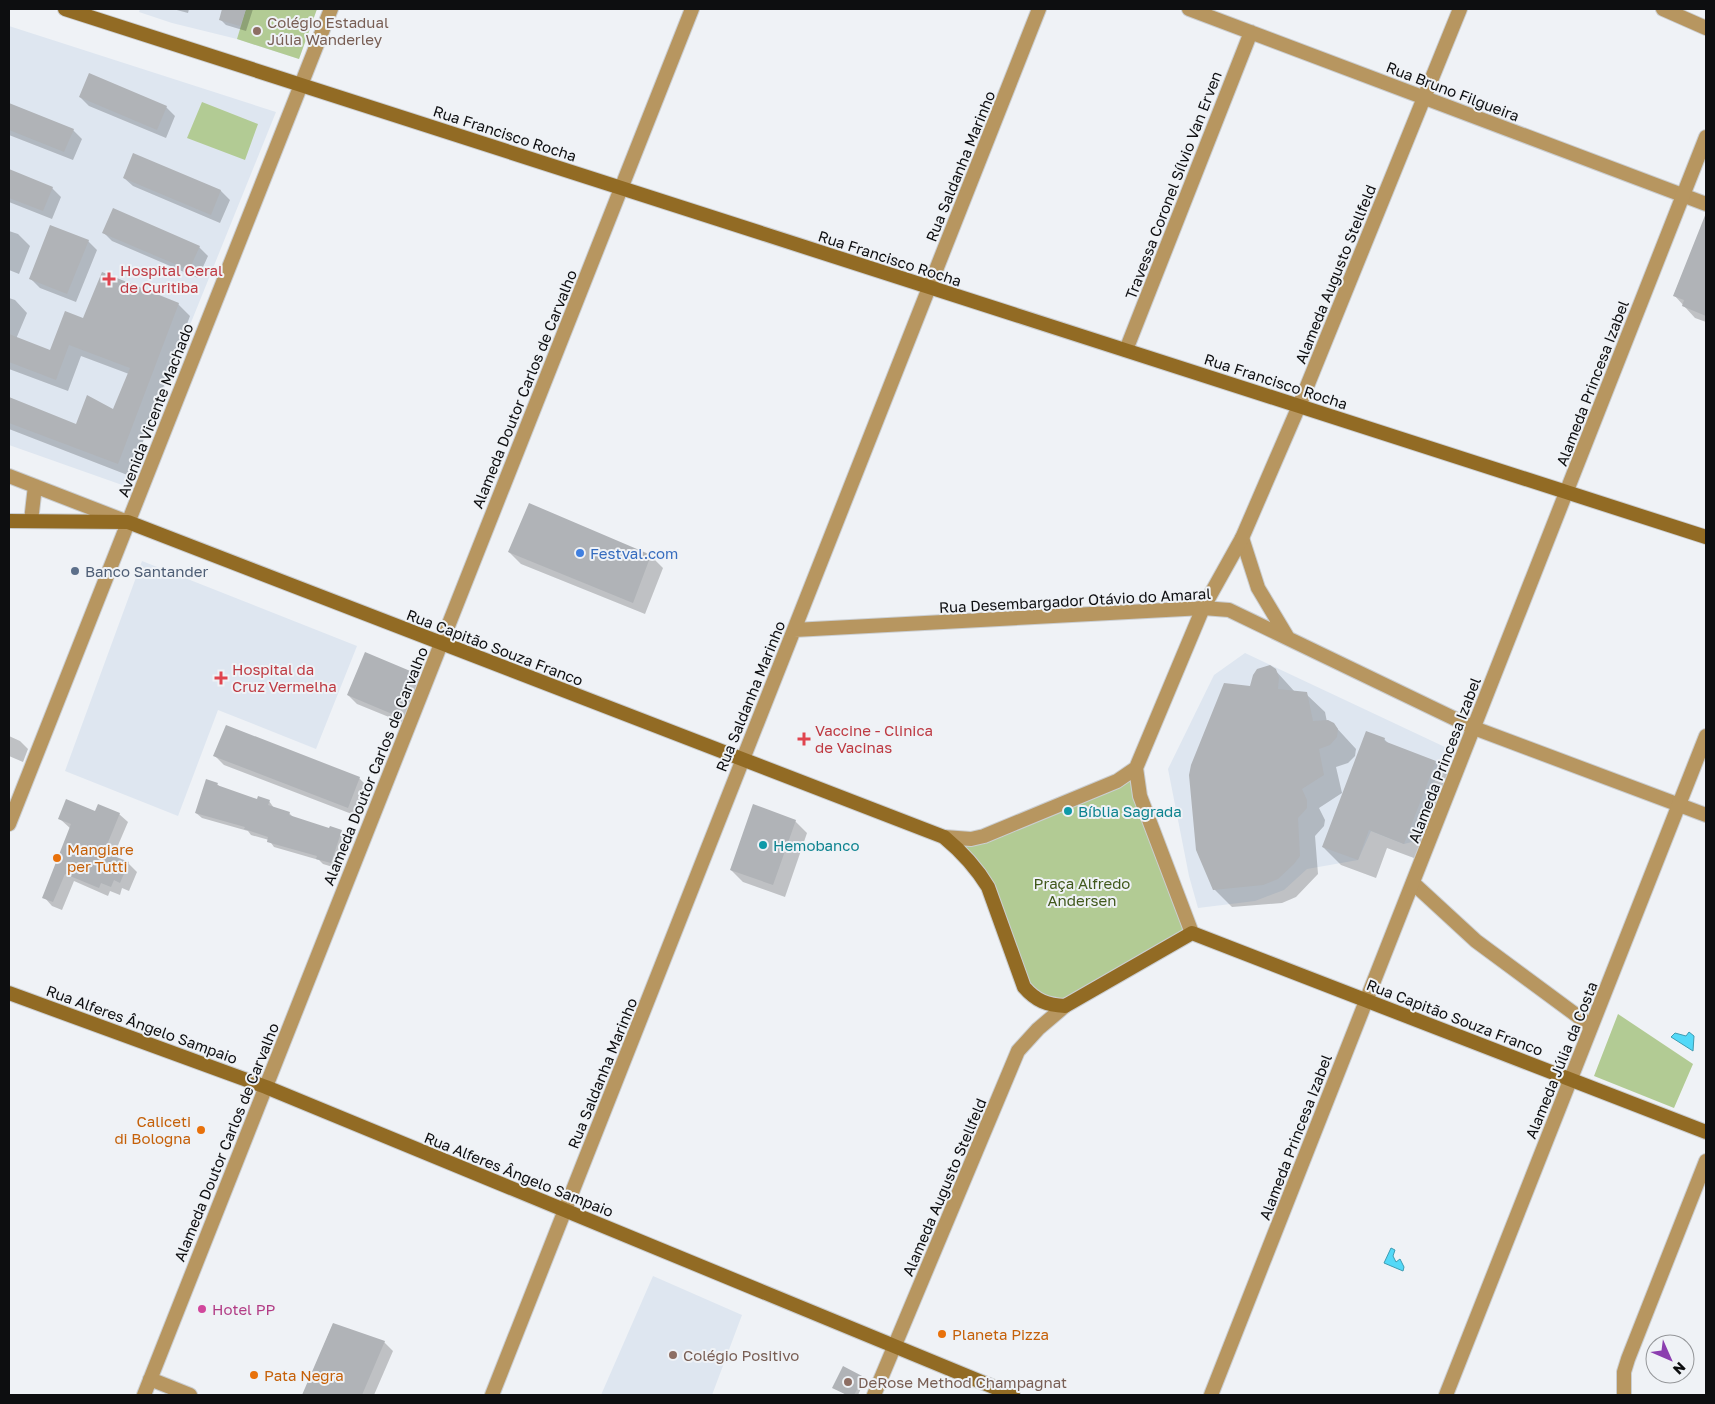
<svg xmlns="http://www.w3.org/2000/svg" width="1715" height="1404" font-family="'Golos Text',sans-serif">
	<rect width="100%" height="100%" fill="#eff2f6"/>
	<path fill="#dee6f0" d="M140 9H317L299 59 237 39 172 23 139 12Z
		M9 26 276 112 125 486 9 445Z
		M142 561 357 646 316 749 218 710 178 816 65 771Z
		M1245 653 1447 748 1412 842 1404 844 1371 831 1358 860 1307 869 1284 890 1255 901 1198 908 1189 876 1168 769 1214 675Z
		M653 1276 742 1315 712 1395H601Z"/>
	<path fill="#b2cb94" d="M246 9H317L299 59 237 39Z
		M202 102 258 124 245 160 187 138Z
		M1136 768 1192 933 1065 1006 1031 995 988 887 958 839H970Z
		M1618 1014 1693 1064 1674 1108 1594 1076Z"/>
	<path fill="#53d9f8" stroke="#3e9cb2" d="M1689 1032 1694 1036 1693 1051 1671 1037 1675 1033 1686 1036Z
		M1391 1248 1395 1250 1393 1256 1396 1262 1400 1259 1404 1267 1403 1271 1384 1263Z"/>
	<path fill="#0003" d="M173 9H189L188 13Z
		M224 9H253L246 31 226 25 220 19Z
		M80 97 166 107 175 116 166 138 89 106Z
		M9 105 73 130 82 139 73 160 9 135Z
		M134 155 221 191 230 200 220 223 133 186 124 178Z
		M9 171 52 188 61 197 52 219 9 202Z
		M1700 230 1706 232V322L1695 318 1674 295Z
		M9 231 18 234 30 246 19 274 9 270Z
		M104 233 199 247 208 256 198 278 112 241Z
		M88 241 97 250 76 302 40 288 31 279Z
		M9 298 15 300 27 313 16 339 51 351 84 319 178 304 190 316 130 476 9 429V398L77 426 114 410 129 374 81 356 68 391 9 369Z
		M529 505 651 556 663 568 645 614 521 564 509 552Z
		M1275 670 1295 692 1306 694 1325 712 1327 722 1333 724 1356 749 1355 756 1348 763 1336 767 1342 793 1319 808 1325 820 1324 826 1315 836 1318 874 1296 897 1282 903 1232 907 1214 889 1251 687Z
		M414 674 423 683 406 724 357 704 348 695Z
		M9 736 20 741 28 749 23 762 9 756Z
		M1384 739 1390 745 1435 762 1453 780 1422 861 1387 848 1376 878 1341 865 1323 847Z
		M215 756 359 778 368 787 357 816 224 765Z
		M217 784 221 788 258 800 269 801 274 808 289 813 294 818 330 830 341 831 347 836 336 868 323 864 319 860 274 847 269 840 251 835 248 831 202 818 196 813Z
		M96 813 119 814 128 822 113 857 128 863 137 872 129 891 122 888 120 895 110 891 108 896 74 881 62 910 52 906 44 897 71 829 60 819Z
		M795 821 807 833 785 897 743 882 731 870Z
		M333 1324 384 1342 393 1351 374 1395H303Z
		M863 1378 865 1380 858 1395H847L834 1388Z"/>
	<path fill="#b0b3b7" d="M222 9H246L240 26 219 20Z
		M89 73 167 106 157 130 79 97Z
		M9 103 74 129 64 152 9 130Z
		M133 153 221 190 211 215 123 178Z
		M9 169 53 187 43 211 9 198Z
		M113 208 200 246 189 270 102 233Z
		M1706 213V316L1682 306 1684 300 1673 296Z
		M50 225 89 240 67 294 29 279Z
		M102 272 179 303 118 464 9 423V397L76 424 87 395 113 409 130 368 69 345 56 380 9 362V334L50 350 65 311 83 318Z
		M529 503 651 555 633 603 508 552Z
		M365 652 415 673 397 716 347 695Z
		M1270 665 1276 669 1279 678 1278 689 1307 692 1313 721 1328 720 1334 723 1338 729 1337 737 1330 745 1319 749 1324 775 1302 789 1307 800V808L1298 818 1300 856 1294 864 1278 879 1263 885 1213 890 1196 850 1189 775 1191 765 1224 683 1250 686 1253 675 1257 669Z
		M226 725 360 777 348 808 213 756Z
		M1366 731 1385 738 1384 741 1436 761 1404 844 1369 830 1358 860 1322 847Z
		M206 779 218 783 217 785 257 799 258 796 270 800 268 805 290 812 289 815 329 828 330 826 342 830 331 863 316 859 317 856 267 842 268 837 244 829 245 827 195 813Z
		M66 799 95 811 98 804 120 813 104 852 129 862 120 883 114 880 111 887 101 883 99 888 65 874 53 902 42 898 71 824 58 819Z
		M753 804 796 820 773 885 730 870Z
		M333 1323 385 1341 362 1395H302Z
		M843 1366 864 1377 854 1395H847L832 1388Z"/>
	<g fill="none" stroke-linecap="round" stroke-linejoin="round">
		<defs>
			<path id="minor" d="M1189 9 1706 204
				M1663 9 1706 28
				M1126 350 1251 32
				M1299 406 1460 9
				M9 476 125 521
				M31 521 35 486
				M1242 538 1258 588 1288 638
				M794 630 1203 608 1229 610 1474 728 1706 815
				M1413 883 1476 941 1591 1026
				M492 1395 1039 9
				M1624 1395V1372L1628 1359 1706 1161"/>
			<path id="tertiary" d="M9 824 331 9
				M944 837 971 839 984 836 1117 781 1136 768
				M1192 933 1140 796 1136 768 1203 608 1242 538 1299 406
				M150 1379 190 1395
				M144 1395 692 9
				M874 1395 1018 1051 1038 1029 1065 1006
				M1211 1395 1706 137
				M1446 1395 1706 736"/>
			<path id="secondary" d="M65 9 1706 537
				M9 521 128 522 944 837C962 852 976 867 988 887L1024 987C1036 1001 1047 1005 1065 1006L1192 933 1706 1132
				M9 993 266 1087 1013 1395"/>
		</defs>
		<use href="#minor" stroke="#cbced1" stroke-width="16"/>
		<use href="#tertiary" stroke="#cbced1" stroke-width="16"/>
		<use href="#secondary" stroke="#cbced1" stroke-width="16"/>
		<use href="#minor" stroke="#b79660" stroke-width="14"/>
		<use href="#tertiary" stroke="#b79660" stroke-width="14"/>
		<use href="#secondary" stroke="#926b24" stroke-width="14"/>
	</g>
	<g fill="#8d6e63" stroke="#eff2f6" stroke-width="2">
		<circle cx="257" cy="31" r="5"/>
		<circle cx="673" cy="1355" r="5"/>
		<circle cx="848" cy="1382" r="5"/>
	</g>
	<g fill="#e0444e" stroke="#eff2f6" stroke-width="2">
		<path d="M106.5 271.5h5v5h5v5h-5v5h-5v-5h-5v-5h5z"/>
		<path d="M218.5 670.5h5v5h5v5h-5v5h-5v-5h-5v-5h5z"/>
		<path d="M801.5 731.5h5v5h5v5h-5v5h-5v-5h-5v-5h5z"/>
	</g>
	<circle fill="#3f7fe0" stroke="#eff2f6" stroke-width="2" cx="580" cy="553" r="5"/>
	<circle fill="#5c6f8a" stroke="#eff2f6" stroke-width="2" cx="75" cy="571" r="5"/>
	<g fill="#0f9aa8" stroke="#eff2f6" stroke-width="2">
		<circle cx="1068" cy="811" r="5"/>
		<circle cx="763" cy="845" r="5"/>
	</g>
	<g fill="#e8710a" stroke="#eff2f6" stroke-width="2">
		<circle cx="57" cy="858" r="5"/>
		<circle cx="201" cy="1130" r="5"/>
		<circle cx="942" cy="1334" r="5"/>
		<circle cx="254" cy="1375" r="5"/>
	</g>
	<circle fill="#d1479c" stroke="#eff2f6" stroke-width="2" cx="202" cy="1309" r="5"/>
	<g text-anchor="middle" dominant-baseline="central" stroke-width="4" stroke-linejoin="round" paint-order="stroke">
		<g font-size="15" fill="#785e54" stroke="#eff2f6" text-anchor="start">
			<text x="267" y="22">Colégio Estadual<tspan x="267" dy="17">Júlia Wanderley</tspan></text>
			<text x="683" y="1355">Colégio Positivo</text>
			<text x="858" y="1382">DeRose Method Champagnat</text>
		</g>
		<g font-size="15" fill="#0d0e10" stroke="#eff2f6">
			<text transform="translate(1453 91) rotate(21)">Rua Bruno Filgueira</text>
			<text transform="translate(505 133) rotate(18)">Rua Francisco Rocha</text>
			<text transform="translate(960 166) rotate(-68)">Rua Saldanha Marinho</text>
			<text transform="translate(1173 185) rotate(-69)">Travessa Coronel Sílvio Van Erven</text>
			<text transform="translate(890 258) rotate(18)">Rua Francisco Rocha</text>
			<text transform="translate(1335 274) rotate(-68)">Alameda Augusto Stellfeld</text>
			<text transform="translate(1276 381) rotate(18)">Rua Francisco Rocha</text>
			<text transform="translate(1592 383) rotate(-69)">Alameda Princesa Izabel</text>
			<text transform="translate(524 389) rotate(-68)">Alameda Doutor Carlos de Carvalho</text>
			<text transform="translate(155 410) rotate(-69)">Avenida Vicente Machado</text>
			<text transform="translate(1075 600) rotate(-3)">Rua Desembargador Otávio do Amaral</text>
			<text transform="translate(495 647) rotate(21)">Rua Capitão Souza Franco</text>
			<text transform="translate(750 696) rotate(-68)">Rua Saldanha Marinho</text>
			<text transform="translate(1444 760) rotate(-69)">Alameda Princesa Izabel</text>
			<text transform="translate(375 766) rotate(-68)">Alameda Doutor Carlos de Carvalho</text>
			<text transform="translate(1455 1017) rotate(21)">Rua Capitão Souza Franco</text>
			<text transform="translate(142 1024) rotate(20)">Rua Alferes Ângelo Sampaio</text>
			<text transform="translate(1561 1060) rotate(-68)">Alameda Júlia da Costa</text>
			<text transform="translate(602 1073) rotate(-68)">Rua Saldanha Marinho</text>
			<text transform="translate(1295 1137) rotate(-69)">Alameda Princesa Izabel</text>
			<text transform="translate(226 1142) rotate(-68)">Alameda Doutor Carlos de Carvalho</text>
			<text transform="translate(519 1174) rotate(22)">Rua Alferes Ângelo Sampaio</text>
			<text transform="translate(944 1187) rotate(-67)">Alameda Augusto Stellfeld</text>
		</g>
		<g font-size="15" fill="#be3a42" stroke="#eff2f6" text-anchor="start">
			<text x="120" y="270">Hospital Geral<tspan x="120" dy="17">de Curitiba</tspan></text>
			<text x="232" y="669">Hospital da<tspan x="232" dy="17">Cruz Vermelha</tspan></text>
			<text x="815" y="730">Vaccine - Clinica<tspan x="815" dy="17">de Vacinas</tspan></text>
		</g>
		<g font-size="15" fill="#366cbe" stroke="#eff2f6" text-anchor="start">
			<text x="590" y="553">Festval.com</text>
		</g>
		<g font-size="15" fill="#4e5e75" stroke="#eff2f6" text-anchor="start">
			<text x="85" y="571">Banco Santander</text>
		</g>
		<g font-size="15" fill="#0d838f" stroke="#eff2f6" text-anchor="start">
			<text x="1078" y="811">Bíblia Sagrada</text>
			<text x="773" y="845">Hemobanco</text>
		</g>
		<g font-size="15" fill="#c56008" stroke="#eff2f6" text-anchor="start">
			<text x="67" y="849">Mangiare<tspan x="67" dy="17">per Tutti</tspan></text>
			<text x="191" y="1121" text-anchor="end">Caliceti<tspan x="191" dy="17">di Bologna</tspan></text>
			<text x="952" y="1334">Planeta Pizza</text>
			<text x="264" y="1375">Pata Negra</text>
		</g>
		<g font-size="15" fill="#41591c" stroke="#eff2f6">
			<text x="1082" y="883">Praça Alfredo<tspan x="1082" dy="17">Andersen</tspan></text>
		</g>
		<g font-size="15" fill="#b23c85" stroke="#eff2f6" text-anchor="start">
			<text x="212" y="1309">Hotel PP</text>
		</g>
	</g>
	<rect width="1715" height="1404" fill="none" stroke="#0d0e10" stroke-width="20"/>
	<g transform="translate(1670 1359) rotate(135)"><circle r="24" fill="#eff2f6" stroke="#95979a"/>
	<path d="M0-4L9 19L0 12L-9 19Z" fill="#8b3eaf"/>
	<text y="-8" font-size="14" font-weight="bold" text-anchor="middle" fill="#0d0e10">N</text>
	</g>
</svg>
